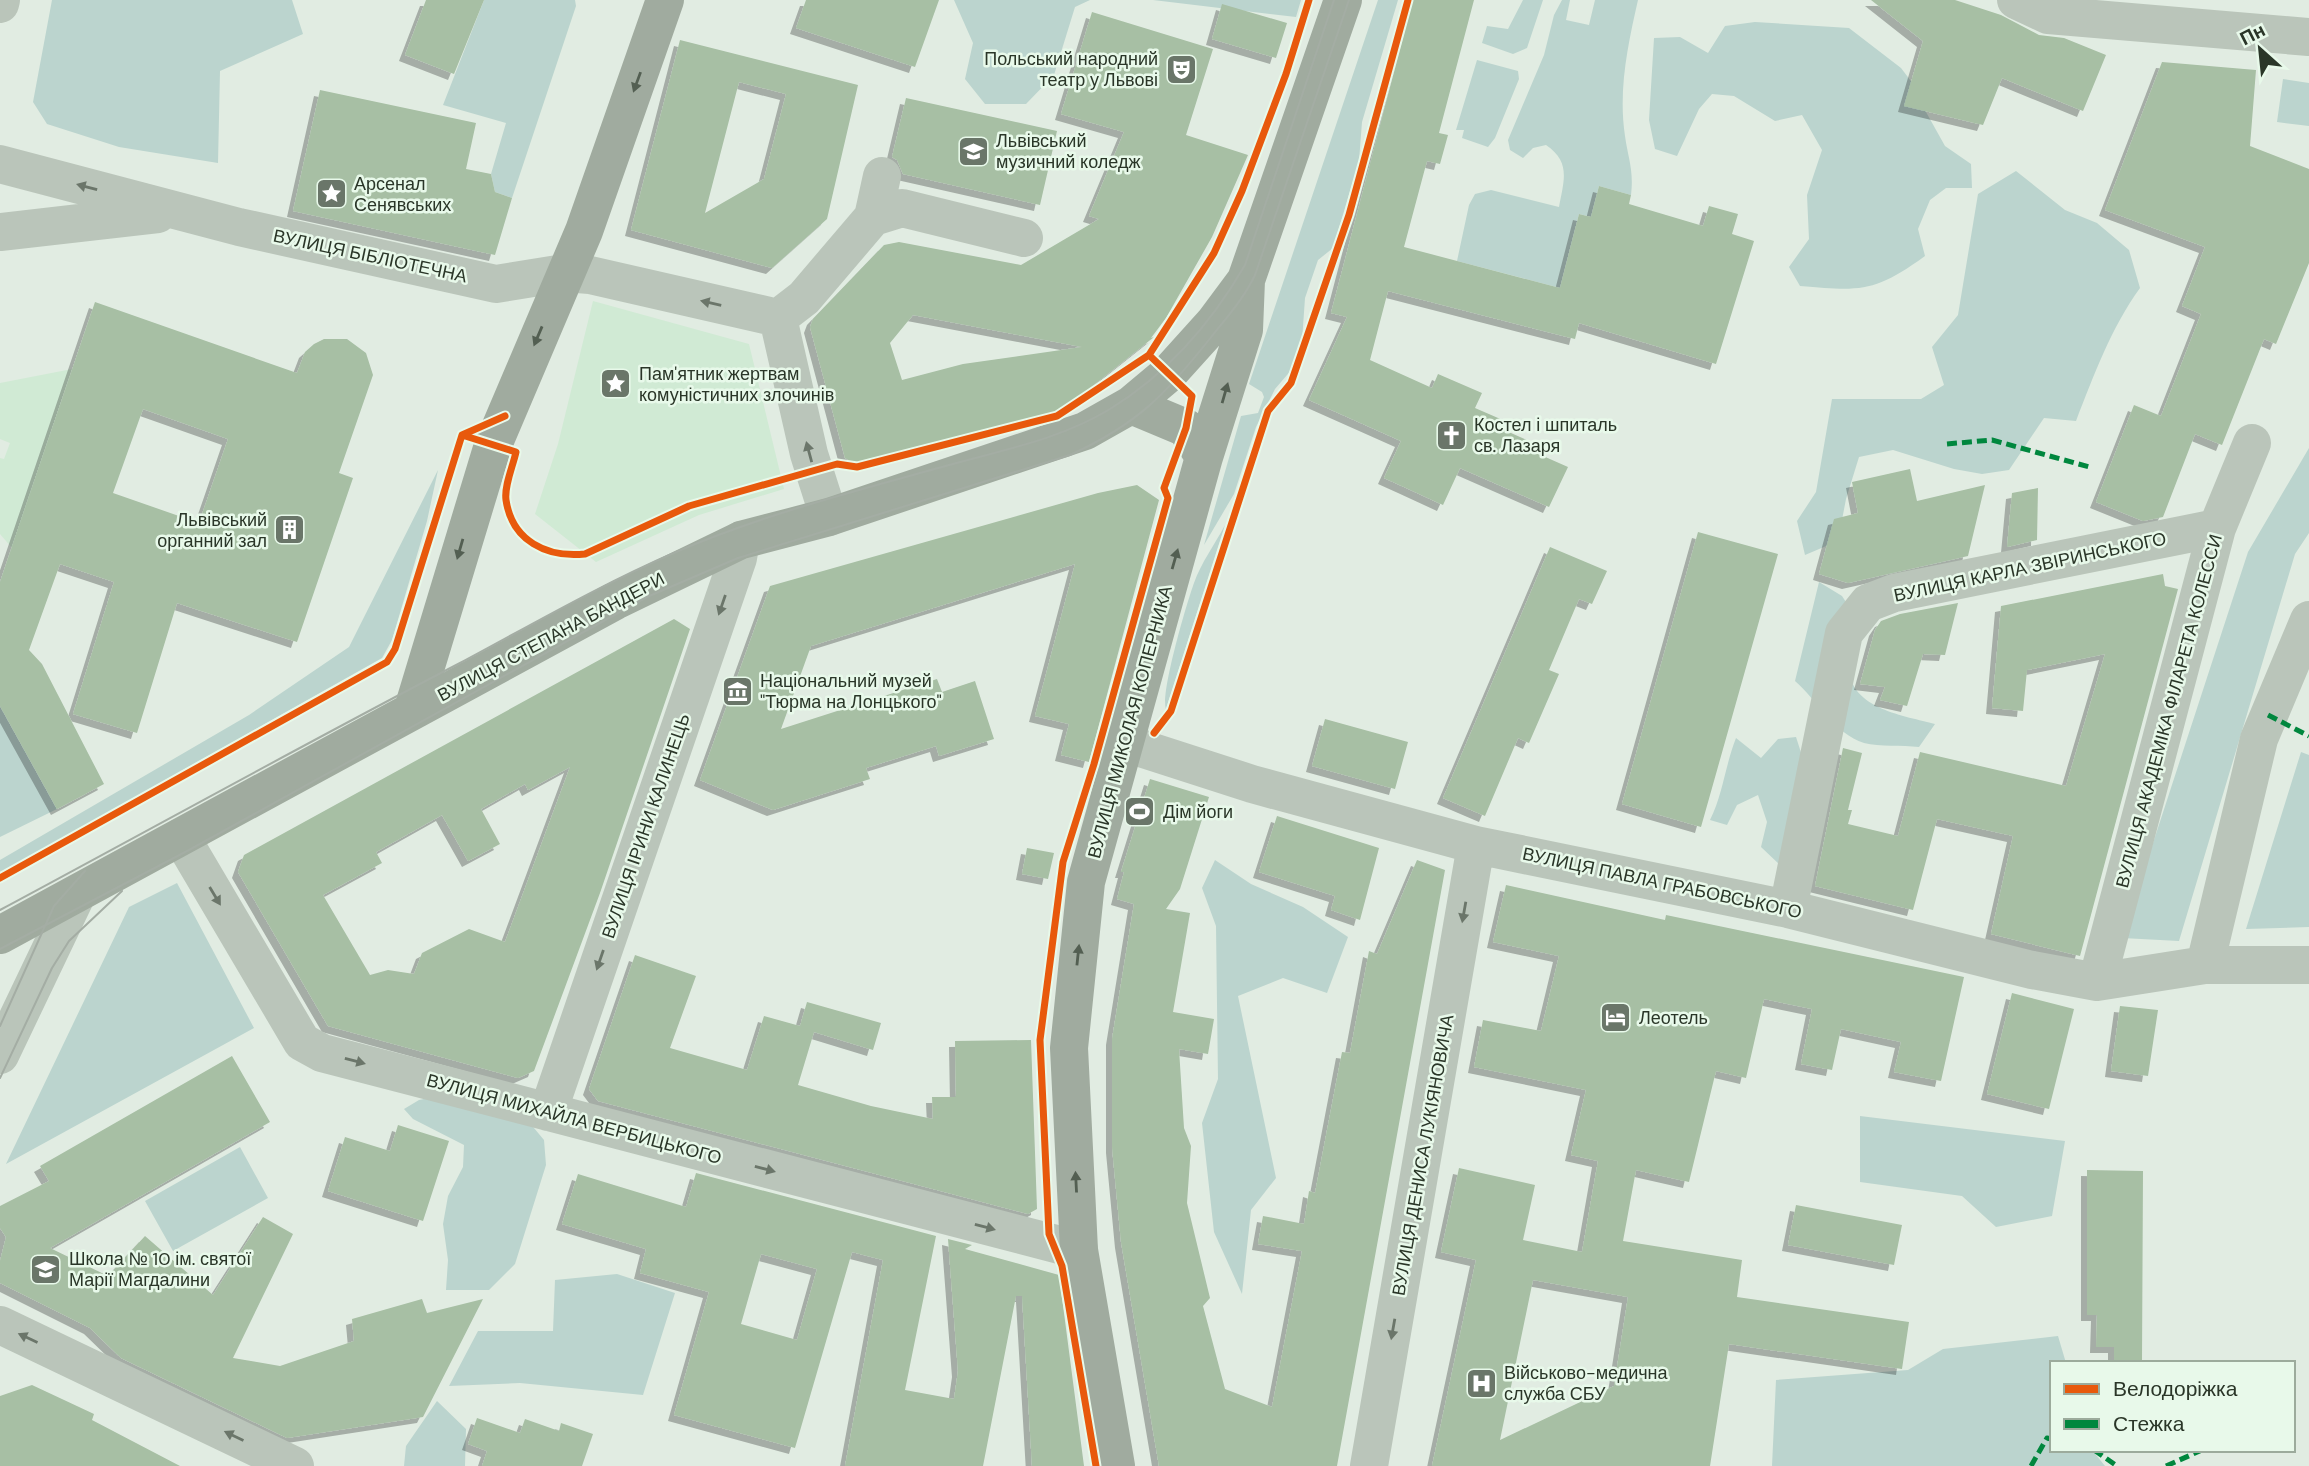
<svg xmlns="http://www.w3.org/2000/svg" width="2309" height="1466" font-family="'DM Sans',sans-serif">
	<defs>
		<filter id="shadow"><feDropShadow dx="-6" dy="6" stdDeviation="0" flood-color="#0004"/></filter>
	</defs>
	<rect width="100%" height="100%" fill="#e1ece2"/>
	<path fill="#bbd4ce" d="M52 0H292L303 34 220 71 218 163 119 147 47 124 33 102Z
		M484 0H575L576 6 512 198 495 192 491 174 506 123 443 105Z
		M954 0H1090L1075 7 1054 75 1026 104H985L965 79 973 43Z
		M1153 0H1301L1296 17Z
		M1378 0H1398L1362 122 1359 161 1333 248 1318 260 1305 298 1302 341 1293 368 1275 389 1256 427 1234 494 1204 545 1241 416 1258 413 1264 397 1262 392 1249 384Z
		M1523 0H1543L1527 48 1513 54 1482 43 1487 26 1508 29Z
		M1570 0 1566 20 1589 25 1595 0H1638C1628 44 1618 90 1625 136 1628 158 1634 170 1631 195L1599 186 1591 217 1579 214 1560 288 1457 261 1469 205 1475 194 1491 190 1559 207C1564 180 1571 162 1546 145L1533 148 1523 158 1510 150 1508 140 1544 55 1554 15 1562 0Z
		M1755 22 1849 28 1901 68 1920 93 1926 112 1945 146 1971 164 1972 188H1946L1930 200 1918 229 1925 256C1874 293 1861 291 1800 286L1789 267 1809 239 1807 195 1822 150 1802 115 1775 121 1734 96 1712 94 1699 109 1677 156 1655 149 1649 120 1654 38 1680 37 1708 53 1725 26Z
		M1477 60 1518 71 1519 79 1495 138 1488 147 1462 138 1464 130H1456Z
		M2283 79 2309 83V126L2277 122Z
		M2016 171 2065 210 2097 223 2129 250 2140 288C2111 328 2094 375 2076 421L2044 418 2009 470 1982 474 1954 469 1893 450 1859 457 1846 499 1838 541 1805 555 1797 521 1816 492 1832 399H1921L1944 385 1932 347 1958 315 1978 194Z
		M2309 448V533L2295 554 2179 941 2122 938 2248 552Z
		M438 470 427 521 392 640 382 658 0 873V860L249 715 349 647Z
		M1225 525 1166 709C1160 694 1187 602 1194 583 1201 563 1215 544 1225 525Z
		M1819 582 1842 596 1857 619C1854 635 1849 653 1849 668 1850 709 1906 716 1935 724L1919 747C1902 745 1880 747 1864 743 1835 734 1817 700 1795 681Z
		M0 706 57 809 0 837Z
		M1796 737 1806 768 1781 866 1761 847 1767 822 1758 795 1737 805 1727 825 1710 820C1723 794 1725 766 1736 738L1761 758 1778 739Z
		M2301 752 2309 755V927L2246 929Z
		M1215 860 1251 884 1303 907 1348 937 1327 993 1283 978 1238 996 1276 1178 1251 1210 1242 1294 1214 1232 1202 1123 1218 1079 1216 926 1202 888Z
		M177 883 254 1028 6 1164 129 907Z
		M433 1097 529 1122 544 1140 546 1165 515 1264 489 1290H446L448 1260 443 1224 448 1196 463 1167 464 1145 413 1119 404 1109 419 1100Z
		M1860 1116 2065 1141 2052 1216 1996 1227 1962 1196 1860 1182Z
		M240 1147 268 1198 173 1251 145 1201Z
		M617 1274 675 1293 643 1395 520 1383 449 1386 478 1331H553L555 1280Z
		M2058 1336 2066 1363H2052V1450H2092L2105 1466H1772L1776 1380 1908 1370 1943 1349Z
		M437 1401 466 1429 465 1466H404L406 1446Z"/>
	<path fill="#d0ead4" d="M593 301 749 344 784 489 699 515 596 562 535 514 558 444Z
		M72 369 12 548 0 534V458L4 459 10 443 0 439V383Z"/>
	<path fill="#a7bfa4" fill-rule="evenodd" filter="url(#shadow)" d="M426 0H484L454 74 405 55Z
		M806 0H939L915 67 796 28Z
		M1413 0H1474L1439 133 1448 135 1440 164 1427 161 1404 247 1560 288 1579 214 1591 217 1599 186 1631 195 1629 204 1703 226 1709 206 1738 214 1732 234 1754 241 1716 364 1579 323 1575 339 1388 291 1370 360 1432 388 1438 374 1482 393 1475 408 1505 421 1502 429 1538 445 1534 452 1568 467 1549 507 1460 468 1443 505 1404 487 1384 478 1401 441 1309 400 1347 317 1331 313Z
		M1871 0H1955L2001 15 2039 35 2064 38 2106 55 2083 111 2002 78 1983 125 1904 106 1923 41Z
		M1222 4 1287 23 1276 58 1212 39Z
		M1092 12 1213 49 1186 135 1248 155 1212 237 1166 318 1151 338 1154 337 1071 403 1054 412 871 462 858 465 845 458 810 327 813 319 884 245 899 242 1021 265 1099 219 1089 216 1124 132 1061 114ZM913 315 1082 347 963 364 902 380 890 343Z
		M680 40 858 85 827 219 772 268 631 230ZM739 82 786 94 764 179 705 213Z
		M2162 62 2256 70 2250 146 2309 169V263L2276 344 2264 339 2222 445 2195 434 2163 517 2143 521 2096 502 2134 405 2161 416 2201 314 2182 306 2205 247 2105 210Z
		M320 90 476 123 466 169 491 174 495 192 512 198 495 255 293 211Z
		M906 98 1057 131 1040 205 903 174 897 160 892 157Z
		M95 302 297 373 305 352 314 344 324 339H347L366 353 373 375 339 473 353 478 297 642 177 603 137 733 73 714 114 582 60 564 29 650 42 664 104 784 57 809 0 706V582ZM143 409 228 439 199 523 113 493Z
		M1910 469 1917 501 1985 485 1968 556 1848 583 1819 574 1834 519 1858 513 1852 482Z
		M1137 485 1159 500 1089 762 1061 755 1069 724 1035 716 1075 564 811 646 781 729 937 679 942 692 975 681 994 739 939 756 936 746 866 768 870 779 773 810 700 780 770 586 1098 493Z
		M2038 488 2037 540 2007 547 2012 493Z
		M1698 532 1778 554 1701 827 1622 804Z
		M1550 547 1607 571 1592 604 1579 599 1549 670 1559 674 1529 743 1518 738 1485 816 1443 798Z
		M2163 574 2165 586 2178 589 2080 956 1991 934 2013 836 1937 819 1913 910 1815 886 1843 748 1862 753 1848 810H1852L1848 824 1898 836 1920 752 2066 786 2105 654 2027 670 2023 711 1992 708 2001 606Z
		M1958 603 1945 655 1923 654 1907 706 1880 700 1885 687 1860 684 1875 630 1881 621 1900 614Z
		M674 619 690 629 600 893 534 1071 518 1078 328 1026 238 872 244 855ZM570 767 505 942 469 929 422 953 414 974 388 970 370 975 323 895 382 863 376 852 442 815 468 861 500 844 481 809 525 784 528 790Z
		M1325 719 1408 742 1395 789 1312 766Z
		M1150 779 1209 797 1180 889 1166 909 1190 913 1173 1012 1214 1019 1208 1054 1179 1049 1184 1128 1191 1146 1187 1203 1210 1298 1203 1306 1225 1389 1272 1407 1302 1251 1258 1244 1263 1216 1304 1224 1309 1191 1315 1193 1342 1052 1350 1053 1369 951 1377 954 1417 860 1445 870 1337 1466H1159L1121 1242 1112 1147V1039L1134 904 1117 899 1124 872H1121Z
		M1277 816 1379 848 1360 920 1331 910 1335 896 1259 872Z
		M1027 848 1054 853 1048 879 1022 874Z
		M1506 885 1665 920 1666 915 1964 977 1941 1081 1894 1072 1901 1042 1841 1029 1832 1070 1801 1064 1812 1009 1764 999 1746 1078 1716 1071 1689 1182 1636 1170 1623 1241 1742 1260 1737 1297 1909 1322 1902 1369 1729 1344 1710 1466H1432L1476 1260 1441 1252 1459 1168 1535 1185 1523 1240 1582 1252 1598 1161 1571 1155 1586 1090 1474 1067 1483 1020 1541 1031 1559 956 1493 942ZM1533 1280 1628 1297 1614 1386 1500 1440Z
		M635 955 696 976 670 1048 747 1070 764 1016 800 1026 807 1002 881 1023 873 1050 814 1032 798 1085 871 1106 933 1119 932 1097H956L955 1041 1031 1040 1037 1209 1028 1214 598 1101 589 1089Z
		M2012 993 2074 1009 2049 1109 1987 1094Z
		M2120 1006 2158 1010 2148 1076 2111 1071Z
		M232 1056 270 1122 50 1248 108 1276 145 1236 213 1295 263 1217 293 1234 233 1358 280 1366 354 1341 352 1319 422 1299 427 1313 483 1299 423 1417 287 1438 121 1358 90 1328 0 1283V1261L6 1237 0 1228V1206L49 1181 40 1166Z
		M398 1125 449 1141 423 1221 328 1191 345 1137 390 1151Z
		M2087 1170 2143 1171 2142 1363H2114V1347H2096L2097 1315H2087Z
		M696 1173 936 1236 905 1390 954 1399 958 1371 948 1239 972 1245 965 1249 1059 1275 1084 1466H1032L1022 1296H1016L983 1466H845L883 1260 852 1252 795 1448 674 1415 709 1292 640 1273 646 1249 562 1224 578 1174 686 1207ZM761 1254 817 1269 797 1340 741 1324Z
		M1796 1205 1902 1225 1894 1265 1788 1245Z
		M32 1385 94 1414 92 1420 180 1466H0V1396Z
		M477 1418 520 1433 525 1419 559 1431 561 1423 593 1434 582 1466H482L487 1451 468 1444Z"/>
	<g fill="none" stroke-linecap="round" stroke-linejoin="round">
		<path stroke="#bac5ba" stroke-width="38" d="M2016 0 2048 15 2309 37
			M0 4 1 0
			M0 164 239 227 496 284 564 273 590 275 778 318 804 298 873 217 882 176
			M873 217 902 208 1024 238
			M0 232 158 214
			M778 318 809 454 829 517
			M1125 743 1252 784 1476 845 1788 909 2032 970 2097 982 2205 965H2309
			M181 837 302 1042 322 1053 1079 1250
			M1788 909 1844 633 1868 603 1894 593 2217 528
			M2205 965 2259 739 2309 620
			M2097 982 2217 528 2252 443
			M0 1055 77 894
			M548 1112 738 558 741 540
			M0 1325 295 1466
			M1369 1466 1476 845"/>
		<path stroke="#a0ab9f" stroke-width="38" d="M1131 405 1186 428 1204 457
			M413 709 493 445 584 231 665 0
			M0 935 615 601 741 540 829 517 1085 431 1131 405 1168 374 1214 323 1246 280
			M1116 1466 1079 1250 1069 1048 1086 882 1204 457 1244 330 1246 280 1343 0"/>
		<path stroke="#a4ada4" stroke-width="2" d="M0 910C153 828 306 743 460 663 531 625 602 584 676 552 764 514 857 491 949 465 1003 450 1061 439 1110 409 1167 374 1212 322 1245 265L1334 0
			M0 949 189 850 647 597 738 558 1070 455C1138 424 1166 394 1212 336 1228 316 1244 298 1255 275L1349 0
			M0 1026 54 906 85 871
			M0 1078 52 968 69 941 122 891"/>
		<path stroke="#00873e" stroke-width="5" stroke-dasharray="10 5" stroke-linecap="butt" d="M1947 444 1992 440 2093 468
			M2268 715 2309 736
			M2094 1450 2117 1466
			M2031 1466 2047 1438 2052 1439
			M2166 1466 2202 1450"/>
		<defs>
			<path id="cycleway" d="M462 435 516 452C513 466 504 486 506 500 512 541 547 558 585 554L689 506 837 464 857 467 1057 416 1149 355 1214 253 1242 191 1286 74 1309 0
				M1154 733 1171 711 1268 411 1291 383 1349 215 1408 0
				M0 878 387 662 395 649 462 435 505 416
				M1096 1466 1062 1266 1049 1234 1040 1040 1063 862 1094 764 1168 498 1164 488 1186 428 1192 396 1149 355"/>
		</defs>
		<use href="#cycleway" stroke="#e8f9ea" stroke-width="11"/>
		<use href="#cycleway" stroke="#e8590c" stroke-width="7"/>
	</g>
	<defs><path id="oneway-solid" d="M-6-.8H1V-3.2L6.5 0L1 3.2V.8H-6Z" transform="scale(1.75)"/></defs>
	<g fill="#535f52">
		<use href="#oneway-solid" transform="translate(637 82) rotate(110)"/>
		<use href="#oneway-solid" transform="translate(538 336) rotate(113)"/>
		<use href="#oneway-solid" transform="translate(1225 393) rotate(-74)"/>
		<use href="#oneway-solid" transform="translate(460 549) rotate(106)"/>
		<use href="#oneway-solid" transform="translate(1175 559) rotate(-74)"/>
		<use href="#oneway-solid" transform="translate(1078 955) rotate(-84)"/>
		<use href="#oneway-solid" transform="translate(1076 1182) rotate(-93)"/>
	</g>
	<g fill="#6b766a">
		<use href="#oneway-solid" transform="translate(87 187) rotate(-165)"/>
		<use href="#oneway-solid" transform="translate(711 303) rotate(-167)"/>
		<use href="#oneway-solid" transform="translate(809 452) rotate(-105)"/>
		<use href="#oneway-solid" transform="translate(722 605) rotate(109)"/>
		<use href="#oneway-solid" transform="translate(215 896) rotate(59)"/>
		<use href="#oneway-solid" transform="translate(1464 912) rotate(100)"/>
		<use href="#oneway-solid" transform="translate(600 960) rotate(109)"/>
		<use href="#oneway-solid" transform="translate(355 1061) rotate(15)"/>
		<use href="#oneway-solid" transform="translate(765 1169) rotate(15)"/>
		<use href="#oneway-solid" transform="translate(985 1227) rotate(15)"/>
		<use href="#oneway-solid" transform="translate(1393 1329) rotate(100)"/>
		<use href="#oneway-solid" transform="translate(28 1338) rotate(-155)"/>
		<use href="#oneway-solid" transform="translate(234 1436) rotate(-154)"/>
	</g>
	<defs>
		<symbol id="theatre-square" viewBox="-11 -11 22 22"><rect x="-9" y="-9" width="18" height="18" rx="4" fill="#6a7669" stroke="#e8f9ea"/><path d="M-5-5.5Q0-4 5-5.5V0Q5 5 0 6Q-5 5-5 0ZM-3.3-2.5H-1v1.5H-3.3ZM1-2.5H3.3v1.5H1ZM-2.8 1Q0 5.5 2.8 1Z" fill="#fff"/></symbol>
		<symbol id="university-square" viewBox="-11 -11 22 22"><rect x="-9" y="-9" width="18" height="18" rx="4" fill="#6a7669" stroke="#e8f9ea"/><path d="M0-5L7-2L0 1L-7-2ZM-4 1L0 2.5L4 1V4Q0 6-4 4Z" fill="#fff"/></symbol>
		<symbol id="sight-square" viewBox="-11 -11 22 22"><rect x="-9" y="-9" width="18" height="18" rx="4" fill="#6a7669" stroke="#e8f9ea"/><path d="M0-6L1.8-2.2L6-1.7L2.9 1.2L3.7 5.4L0 3.3L-3.7 5.4L-2.9 1.2L-6-1.7L-1.8-2.2Z" fill="#fff"/></symbol>
		<symbol id="church-square" viewBox="-11 -11 22 22"><rect x="-9" y="-9" width="18" height="18" rx="4" fill="#6a7669" stroke="#e8f9ea"/><path d="M-1.2-6h2.4v3.5h3.3v2.4h-3.3V6h-2.4V-.1h-3.3v-2.4h3.3Z" fill="#fff"/></symbol>
		<symbol id="building-square" viewBox="-11 -11 22 22"><rect x="-9" y="-9" width="18" height="18" rx="4" fill="#6a7669" stroke="#e8f9ea"/><path d="M-4-6H4V6H1V3H-1V6H-4ZM-2.5-4.3h1.7v1.8h-1.7ZM.8-4.3h1.7v1.8H.8ZM-2.5-1h1.7V.8h-1.7ZM.8-1h1.7V.8H.8Z" fill="#fff"/></symbol>
		<symbol id="museum-square" viewBox="-11 -11 22 22"><rect x="-9" y="-9" width="18" height="18" rx="4" fill="#6a7669" stroke="#e8f9ea"/><path d="M0-6L6-3V-2H-6V-3ZM-5-1h2V3h-2ZM-1-1h2V3h-2ZM3-1h2V3H3ZM-6 4H6V6H-6Z" fill="#fff"/></symbol>
		<symbol id="stadium-square" viewBox="-11 -11 22 22"><rect x="-9" y="-9" width="18" height="18" rx="4" fill="#6a7669" stroke="#e8f9ea"/><path d="M0-5a6.5 5 0 1 0 0 10a6.5 5 0 1 0 0-10ZM-3.5-1.8h7v3.6h-7Z" fill="#fff"/></symbol>
		<symbol id="hotel-square" viewBox="-11 -11 22 22"><rect x="-9" y="-9" width="18" height="18" rx="4" fill="#6a7669" stroke="#e8f9ea"/><path d="M-6-4.5h1.5V1H6V5H4.5V3h-9V5H-6ZM-4 0a1.8 1.8 0 1 1 3.6 0ZM.5 0V-2.5h3Q6-2.5 6 0Z" fill="#fff"/></symbol>
		<symbol id="school-square" viewBox="-11 -11 22 22"><rect x="-9" y="-9" width="18" height="18" rx="4" fill="#6a7669" stroke="#e8f9ea"/><path d="M0-5L7-2L0 1L-7-2ZM-4 1L0 2.5L4 1V4Q0 6-4 4Z" fill="#fff"/></symbol>
		<symbol id="hospital-square" viewBox="-11 -11 22 22"><rect x="-9" y="-9" width="18" height="18" rx="4" fill="#6a7669" stroke="#e8f9ea"/><path d="M-5-5h3v3.5h4V-5h3V5h-3V1.5h-4V5h-3Z" fill="#fff"/></symbol>
	</defs>
	<g fill-rule="evenodd">
		<use href="#theatre-square" x="1164" y="52" width="35" height="35"/>
		<use href="#university-square" x="956" y="134" width="35" height="35"/>
		<use href="#sight-square" x="314" y="176" width="35" height="35"/>
		<use href="#sight-square" x="598" y="366" width="35" height="35"/>
		<use href="#church-square" x="1434" y="418" width="35" height="35"/>
		<use href="#building-square" x="272" y="512" width="35" height="35"/>
		<use href="#museum-square" x="720" y="674" width="35" height="35"/>
		<use href="#stadium-square" x="1122" y="794" width="35" height="35"/>
		<use href="#hotel-square" x="1598" y="1000" width="35" height="35"/>
		<use href="#school-square" x="28" y="1252" width="35" height="35"/>
		<use href="#hospital-square" x="1464" y="1366" width="35" height="35"/>
	</g>
	<g text-anchor="middle" dominant-baseline="central" stroke-width="5" stroke-linejoin="round" paint-order="stroke">
		<g font-size="18" fill="#2a3628" stroke="#e8f9ea" text-anchor="start">
			<text x="1158" y="59" text-anchor="end">Польський народний<tspan x="1158" dy="21">театр у Львові</tspan></text>
			<text x="996" y="141">Львівський<tspan x="996" dy="21">музичний коледж</tspan></text>
			<text x="354" y="184">Арсенал<tspan x="354" dy="21">Сенявських</tspan></text>
			<text x="639" y="374">Пам'ятник жертвам<tspan x="639" dy="21">комуністичних злочинів</tspan></text>
			<text x="1474" y="425">Костел і шпиталь<tspan x="1474" dy="21">св. Лазаря</tspan></text>
			<text x="267" y="520" text-anchor="end">Львівський<tspan x="267" dy="21">органний зал</tspan></text>
			<text x="760" y="681">Національний музей<tspan x="760" dy="21">"Тюрма на Лонцького"</tspan></text>
			<text x="1163" y="812">Дім йоги</text>
			<text x="1639" y="1018">Леотель</text>
			<text x="69" y="1259">Школа № 10 ім. святої<tspan x="69" dy="21">Марії Магдалини</tspan></text>
			<text x="1504" y="1373">Військово-медична<tspan x="1504" dy="21">служба СБУ</tspan></text>
		</g>
		<g font-size="18" fill="#2a3628" stroke="#e8f9ea">
			<text transform="translate(370 256) rotate(12)">ВУЛИЦЯ БІБЛІОТЕЧНА</text>
			<text transform="translate(2030 567) rotate(-12)">ВУЛИЦЯ КАРЛА ЗВІРИНСЬКОГО</text>
			<text transform="translate(551 637) rotate(-28)">ВУЛИЦЯ СТЕПАНА БАНДЕРИ</text>
			<text transform="translate(2169 711) rotate(-75)">ВУЛИЦЯ АКАДЕМІКА ФІЛАРЕТА КОЛЕССИ</text>
			<text transform="translate(1130 722) rotate(-75)">ВУЛИЦЯ МИКОЛАЯ КОПЕРНИКА</text>
			<text transform="translate(646 826) rotate(-71)">ВУЛИЦЯ ІРИНИ КАЛИНЕЦЬ</text>
			<text transform="translate(1662 883) rotate(12)">ВУЛИЦЯ ПАВЛА ГРАБОВСЬКОГО</text>
			<text transform="translate(574 1119) rotate(15)">ВУЛИЦЯ МИХАЙЛА ВЕРБИЦЬКОГО</text>
			<text transform="translate(1423 1155) rotate(-80)">ВУЛИЦЯ ДЕНИСА ЛУКІЯНОВИЧА</text>
		</g>
	</g>
	<rect x="2050" y="1361" width="245" height="91" fill="#e8f9ea" stroke="#9cab9c" stroke-width="2"/>
	<rect x="2064" y="1384" width="35" height="10" fill="#e8590c" stroke="#9cab9c" stroke-width="2"/>
	<text x="2113" y="1396" font-size="21" fill="#2a3628">Велодоріжка</text>
	<rect x="2064" y="1419" width="35" height="10" fill="#00873e" stroke="#9cab9c" stroke-width="2"/>
	<text x="2113" y="1431" font-size="21" fill="#2a3628">Стежка</text>
	<g transform="translate(2260 49) rotate(333)" stroke="#e8f9ea" stroke-width="5" paint-order="stroke">
	<path d="M0-5L12 26L0 18L-12 26Z" fill="#2a3628"/>
	<text y="-10" font-size="19" font-weight="bold" text-anchor="middle" fill="#2a3628">Пн</text>
	</g>
</svg>
